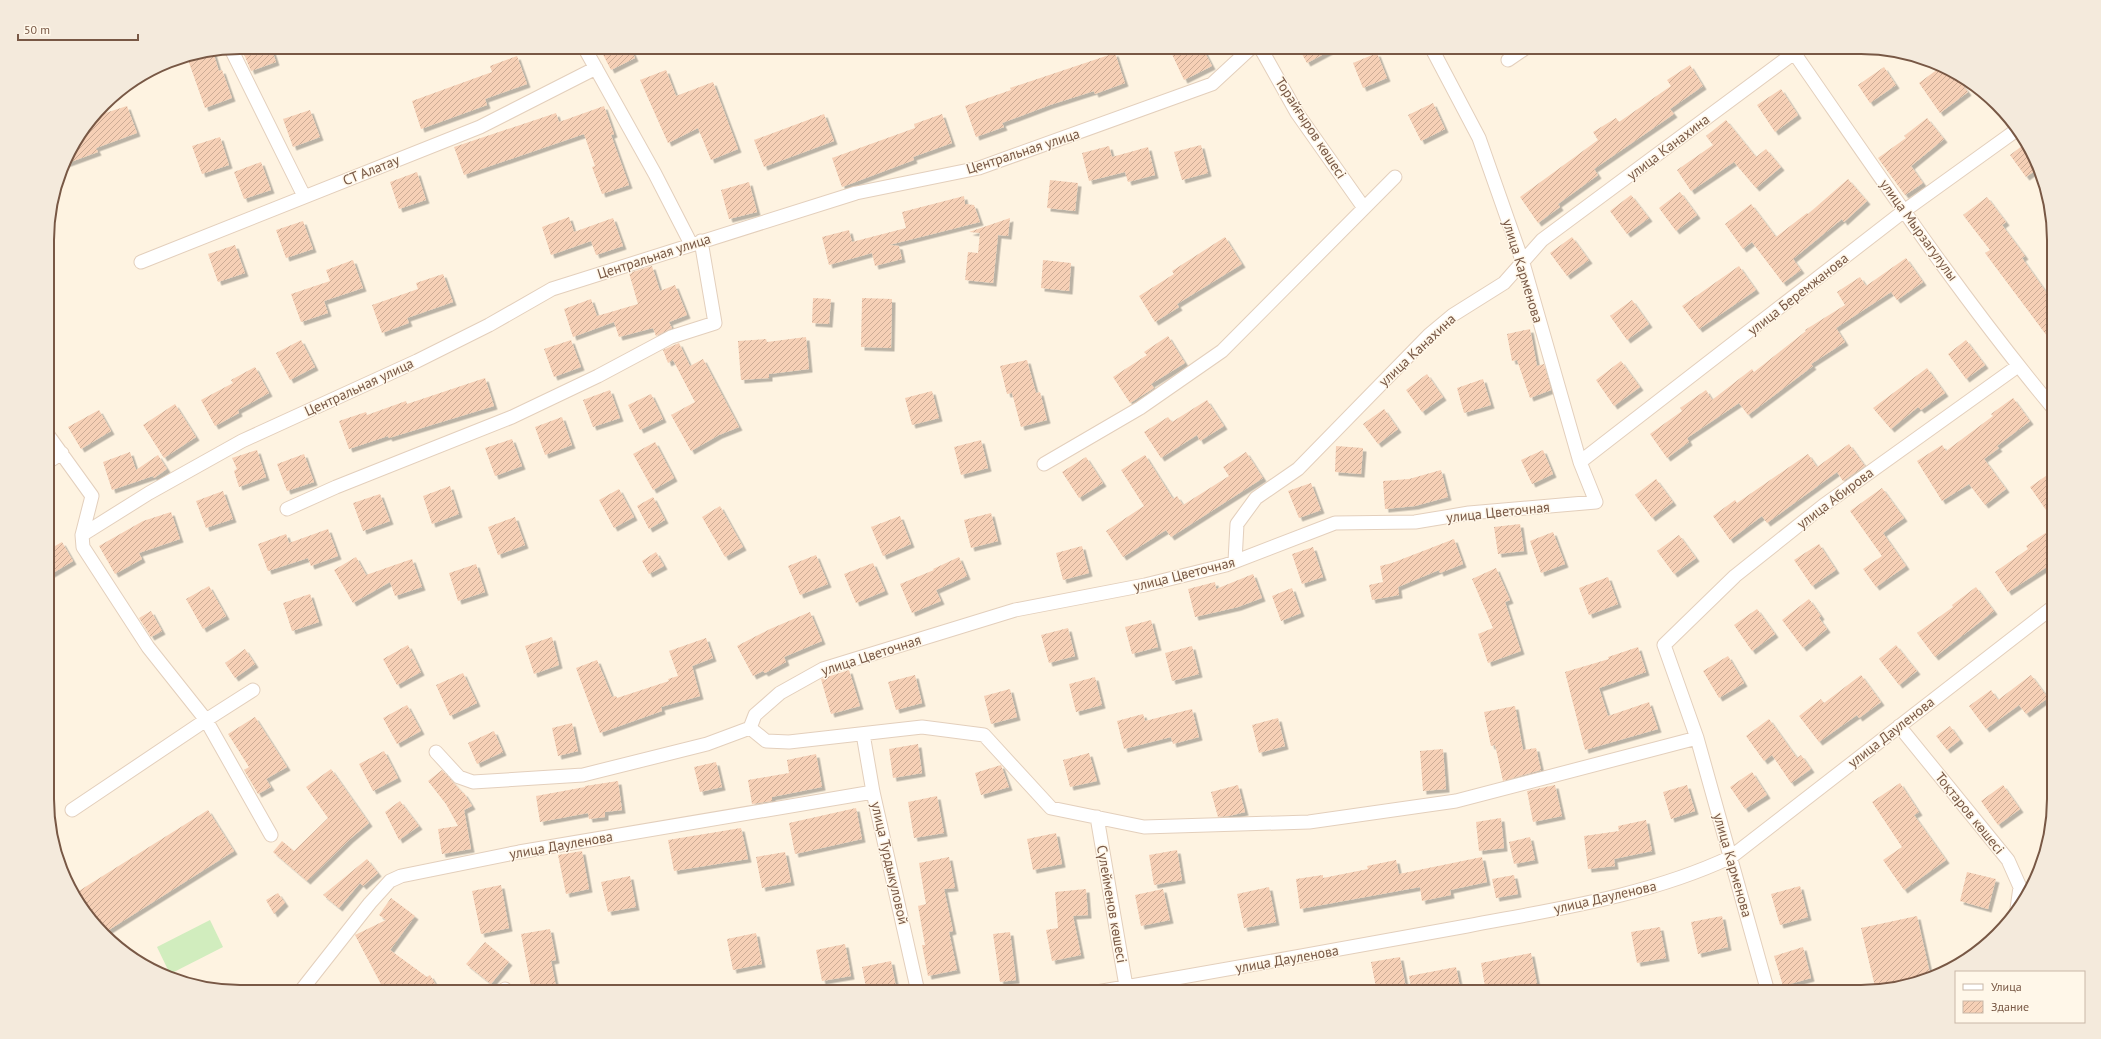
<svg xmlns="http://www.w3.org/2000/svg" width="2101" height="1039" font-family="'PT Sans',sans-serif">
	<defs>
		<pattern id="building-hatch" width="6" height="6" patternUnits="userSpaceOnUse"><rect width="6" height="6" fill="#f6d0b6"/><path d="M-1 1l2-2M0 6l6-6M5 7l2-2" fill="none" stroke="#ccac96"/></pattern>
		<filter id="shadow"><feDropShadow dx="3.5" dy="3.5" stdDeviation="0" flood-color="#0004"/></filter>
	</defs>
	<rect width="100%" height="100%" fill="#fef3e1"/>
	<path fill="#d1edbe" d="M210 920 223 947 170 974 157 947Z"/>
	<path fill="url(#building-hatch)" filter="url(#shadow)" d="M241 47H271L276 62 251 71Z
		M599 47H630L635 58 611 70Z
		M1181 47H1202L1212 66 1184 80 1171 52Z
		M1298 47H1337L1307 63Z
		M213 52 219 71 222 70 232 98 205 108 187 57Z
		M1115 53 1125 83 1095 94 1094 91 1050 105 1002 123 1004 127 976 137 965 106 1011 90 1010 88Z
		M1377 53 1387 78 1363 88 1353 63Z
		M517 56 527 84 485 99 487 105 421 129 412 101 492 72 490 66Z
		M1690 65 1703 86 1670 109 1674 114 1594 169 1598 175 1558 204 1560 207 1538 223 1520 197 1598 140 1593 132 1616 118 1619 122 1671 86 1667 80Z
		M1942 66 1952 71 1968 92 1940 113 1919 83Z
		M1884 67 1896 85 1870 103 1858 85Z
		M666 70 676 96 713 82 738 149 711 160 698 128 668 143 640 80Z
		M1781 89 1798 115 1775 132 1757 105Z
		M1433 103 1445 129 1421 141 1408 115Z
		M127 106 137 133 96 148 98 152 65 164 67 155 96 116Z
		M604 106 614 134 611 135 629 185 602 194 592 167 595 166 584 134 464 175 454 147 556 113 559 122Z
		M310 110 320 137 293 147 283 119Z
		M824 114 834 141 764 167 754 140Z
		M942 114 952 143 913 157 914 160 842 187 832 158 915 128 914 124Z
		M1927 118 1944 139 1911 166 1923 183 1905 195 1878 158 1906 138 1904 136Z
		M1726 120 1756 157 1766 149 1781 167 1756 188 1734 162 1691 191 1677 170 1713 145 1706 136Z
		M220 137 229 165 202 174 192 146Z
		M2026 143 2040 167 2026 177 2010 155Z
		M1201 145 1208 173 1182 180 1174 152Z
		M1109 146 1112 157 1148 147 1155 175 1128 182 1125 172 1089 181 1082 153Z
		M261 162 271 190 244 199 234 172Z
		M417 172 426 200 399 209 390 182Z
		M1848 179 1867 201 1844 222 1842 219 1793 259 1801 270 1783 283 1752 242 1743 249 1725 224 1751 204 1776 237 1807 213 1808 214Z
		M1050 180 1078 183 1075 211 1047 208Z
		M749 182 757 212 729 219 721 190Z
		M1680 192 1697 215 1676 231 1659 208Z
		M1631 195 1649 218 1627 234 1610 211Z
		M964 196 965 204 974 205 980 222 889 245 899 246 902 259 875 266 872 253 829 265 822 237 849 230 852 242 906 228 902 212Z
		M1987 197 2006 222 2002 225 2025 256 2022 258 2053 302V344L1985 253 1990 250 1963 215Z
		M569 217 574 232 613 218 623 246 596 255 591 241 551 255 542 227Z
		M1010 218 1008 236 998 235 993 283 965 280 968 252 978 253 980 233 969 232Z
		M303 221 313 249 286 258 276 230Z
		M1225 237 1242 264 1177 304 1179 307 1155 322 1139 296 1174 274 1172 271Z
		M1572 237 1589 260 1567 276 1550 253Z
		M235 245 245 273 218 282 208 254Z
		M1906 258 1923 282 1897 300 1891 292 1836 328 1845 342 1811 364 1813 366 1748 415 1739 403 1687 438 1689 442 1667 458 1650 434 1682 411 1680 408 1706 390 1712 400 1752 369 1754 372 1806 331 1805 330 1845 305 1837 292 1860 277 1866 286Z
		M353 260 363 288 324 301 328 313 301 322 291 294 330 281 326 270Z
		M1043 260 1071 263 1069 291 1041 288Z
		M652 266 660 291 675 285 687 315 669 322 672 328 656 336 653 328 619 337 614 322 573 337 564 309 591 299 597 316 638 304 629 273Z
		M1739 266 1756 290 1699 329 1682 306Z
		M443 274 453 302 407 318 409 323 382 333 372 305 418 289 416 283Z
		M813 298 831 299 829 324 812 323Z
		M862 298 892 299 891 348 861 347Z
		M1632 300 1649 324 1627 340 1610 316Z
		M1530 329 1537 366 1544 364 1551 390 1530 398 1517 360 1512 361 1507 334Z
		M1168 336 1185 363 1151 384 1154 388 1130 403 1113 377 1147 355 1144 352Z
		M806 337 809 369 769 374V378L741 380 738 341 766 339 767 342Z
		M301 340 315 367 290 380 276 353Z
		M571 340 581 367 554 377 544 349Z
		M1966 340 1985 365 1966 379 1948 354Z
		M679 343 690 366 703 359 739 427 719 435 691 451 671 415 695 402 673 360 668 363 663 350Z
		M1027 360 1036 393 1040 392 1047 420 1021 427 1012 393 1007 394 1000 366Z
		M1621 361 1640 387 1614 406 1596 380Z
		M255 367 269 393 238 410 239 413 215 426 201 400 233 383 231 380Z
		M1927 368 1945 393 1921 410 1918 407 1891 429 1873 408Z
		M1427 374 1443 397 1422 412 1406 390Z
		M485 378 494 406 389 438 388 436 349 449 339 421 366 412 367 415 406 401 407 404Z
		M1483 379 1491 405 1464 413 1457 388Z
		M610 390 620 418 593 427 583 400Z
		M932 391 939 418 912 425 905 398Z
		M651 394 663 419 640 430 628 405Z
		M2013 398 2030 421 1997 446 1999 448 1984 459 2006 489 1985 505 1969 484 1942 501 1917 461 1942 445 1946 451 1993 416 1991 414Z
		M1207 400 1224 426 1200 441 1197 435 1161 458 1144 432 1168 417 1172 422Z
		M175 404 196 437 164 458 143 425Z
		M1384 409 1398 429 1378 444 1363 424Z
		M99 410 111 431 81 449 68 427Z
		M562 417 572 445 545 455 535 427Z
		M512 439 522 466 495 476 485 448Z
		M981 440 988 468 961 475 954 447Z
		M655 442 674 478 653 490 633 454Z
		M1849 444 1865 466 1843 481 1837 472 1767 523 1762 516 1730 540 1713 516 1735 500 1737 503 1808 454 1817 467Z
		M1336 446 1363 448 1361 474 1335 472Z
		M257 450 266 477 239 487 234 471 237 469 232 458Z
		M1543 450 1553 474 1532 484 1521 460Z
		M130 452 136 470 158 455 167 469 154 478 153 476 112 490 103 462Z
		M1246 452 1263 478 1171 537 1166 530 1123 557 1106 531 1144 506 1121 470 1145 455 1173 499 1177 496 1183 505 1229 476 1223 467Z
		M304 454 314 482 287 491 277 464Z
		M1086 457 1103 483 1079 498 1062 472Z
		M1441 470 1448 497 1415 506 1385 509 1383 481 1409 479Z
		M2053 471V520L2030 487Z
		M1656 479 1673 502 1652 518 1635 495Z
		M1311 483 1321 510 1299 518 1288 491Z
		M450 486 459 514 432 524 423 496Z
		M1882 488 1904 518 1883 533 1906 566 1876 587 1863 569 1882 556 1850 511Z
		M619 489 634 517 614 528 599 500Z
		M223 491 233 519 206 528 196 501Z
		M380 494 390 521 363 531 353 503Z
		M653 497 665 520 649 529 637 506Z
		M720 506 743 547 725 557 702 517Z
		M171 512 180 539 139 553 142 559 115 574 99 546 143 521Z
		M991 513 998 541 971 548 964 520Z
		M900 516 911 544 883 556 871 527Z
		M515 517 525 545 498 555 488 527Z
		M1520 524 1524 551 1498 554 1494 527Z
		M2053 528V563L2008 592 1995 572 2028 549 2026 546Z
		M328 529 338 556 311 566 308 558 268 571 258 544 286 534 289 543Z
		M1553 532 1565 564 1541 573 1530 541Z
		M1679 535 1696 558 1674 574 1657 551Z
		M1454 539 1463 564 1440 573 1439 570 1398 587 1399 595 1372 600 1369 585 1383 582 1380 566 1392 563Z
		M62 542 73 561 48 576V550Z
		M1819 544 1836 570 1812 586 1794 560Z
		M1082 546 1089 573 1063 580 1056 553Z
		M1313 547 1323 577 1302 584 1292 554Z
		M656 552 664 566 649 574 642 561Z
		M816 555 828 584 800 595 788 566Z
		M356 557 366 575 412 559 422 587 395 596 390 582 353 603 334 570Z
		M959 557 967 576 936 590 941 601 912 613 900 584 934 570 933 569Z
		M873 563 885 591 856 603 844 574Z
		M476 564 485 592 458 601 449 573Z
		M1496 568 1510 600 1505 602 1521 651 1488 663 1478 634 1493 628 1472 579Z
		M1253 574 1262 598 1238 607 1195 617 1188 589 1215 582 1216 589Z
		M1608 577 1618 604 1589 615 1579 588Z
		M209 586 226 616 203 629 186 599Z
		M1976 587 1994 611 1935 657 1917 633 1953 607 1952 605Z
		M1292 588 1301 613 1281 621 1272 596Z
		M310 594 319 622 292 631 283 603Z
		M1809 599 1821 616 1819 618 1827 629 1803 648 1782 620Z
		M1757 609 1775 634 1752 651 1734 625Z
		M151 611 162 631 151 637 139 618Z
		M810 612 822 641 784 657 786 662 765 673 763 671 753 676 737 646 770 629Z
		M1151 620 1158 647 1132 654 1125 627Z
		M1068 628 1075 656 1049 663 1041 635Z
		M552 637 559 665 534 674 525 646Z
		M706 638 713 658 692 666 700 696 661 707 662 711 600 733 576 668 597 660 612 697 616 696 617 698 669 681 668 679 678 676 669 651Z
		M408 645 421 672 397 685 383 659Z
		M1896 645 1917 671 1899 685 1879 659Z
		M1192 646 1199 674 1172 681 1165 653Z
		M1638 647 1646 672 1599 688 1608 716 1649 702 1658 729 1585 750 1565 672 1609 659 1608 657Z
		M245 649 255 664 235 678 225 663Z
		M1728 656 1744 683 1719 698 1703 671Z
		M849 670 860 706 831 714 821 679Z
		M463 673 477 703 450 716 436 685Z
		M915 675 922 703 896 710 888 682Z
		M1861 675 1881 702 1859 718 1857 715 1819 742 1799 716 1821 699 1824 703Z
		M2031 675 2048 698 2026 714 2019 705 1986 729 1969 706 1991 690 1998 700Z
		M1095 677 1102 705 1076 712 1069 684Z
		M1010 689 1017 717 991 724 984 696Z
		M407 705 421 731 397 744 383 718Z
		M1515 706 1523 750 1536 748 1541 770 1503 781 1495 745 1491 746 1484 712Z
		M1192 709 1199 737 1173 744 1171 737 1124 749 1117 721 1143 714 1145 721Z
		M255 717 287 767 266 779 271 787 258 794 244 770 249 767 228 734Z
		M1278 718 1285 746 1259 753 1252 725Z
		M1769 719 1797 758 1801 755 1811 769 1791 783 1772 755 1764 761 1746 736Z
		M572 723 578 751 558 756 552 728Z
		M1950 726 1960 740 1947 750 1936 736Z
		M494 731 503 752 477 764 468 743Z
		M918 744 922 773 893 778 889 749Z
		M1443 749 1446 789 1423 791 1420 751Z
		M384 751 398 778 373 791 359 764Z
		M1089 753 1097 781 1070 787 1063 760Z
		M816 754 822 787 772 797V801L752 804 748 780 789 773 787 760Z
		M716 762 722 787 700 792 694 767Z
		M1001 765 1009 787 981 795 975 773Z
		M331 769 369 823 350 839 307 881 273 852 282 841 294 851 328 818 306 787Z
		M442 770 463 793H464L472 806 464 810 471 849 442 854 438 829 458 826 446 804 428 781Z
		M1752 772 1767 795 1745 809 1730 787Z
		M618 781 622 810 605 812V817L589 819 588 813 540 822 536 796 585 787V786Z
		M1900 783 1919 812 1914 815 1946 860 1904 890 1883 860 1902 847 1872 802Z
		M1238 785 1245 812 1229 816 1218 817 1211 792Z
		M1555 785 1562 816 1533 822 1527 791Z
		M1687 785 1695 811 1671 819 1663 792Z
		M2003 785 2020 809 1998 825 1981 801Z
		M937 796 944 833 914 838 908 802Z
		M400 801 419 826 399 840 385 812Z
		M856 808 862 839 795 854 789 823Z
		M208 810 234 851 104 933 87 916 74 894Z
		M1501 818 1504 848 1479 851 1476 822Z
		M1646 820 1652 851 1614 859 1615 866 1588 869 1584 836 1619 831 1618 826Z
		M741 828 748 859 674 871 668 840Z
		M1056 833 1062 864 1033 870 1027 839Z
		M1530 837 1535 860 1514 864 1509 842Z
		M1177 850 1182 880 1154 885 1149 855Z
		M582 851 589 889 566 894 558 855Z
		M785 852 791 882 762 888 756 857Z
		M949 857 955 888 944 889 953 931 949 932 957 970 928 976 922 945H925L918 906 926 904 919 863Z
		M1482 857 1487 882 1450 890 1451 895 1422 901 1420 887 1300 909 1296 879 1323 875V878L1368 869 1367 866 1396 860 1399 874Z
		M367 859 378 873 363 886 360 883 339 908 323 895Z
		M1967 872 1996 879 1988 909 1960 901Z
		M1514 875 1518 894 1496 898 1492 879Z
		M630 876 636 907 608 912 601 882Z
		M501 885 509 928 481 934 472 891Z
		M1800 886 1808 917 1780 925 1771 894Z
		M1269 887 1276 922 1244 928 1237 894Z
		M1086 889 1088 915 1073 916 1081 955 1052 961 1046 930 1058 928 1055 892Z
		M1163 889 1170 920 1141 926 1135 895Z
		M278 893 285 903 274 914 266 900Z
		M391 898 415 916 390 950 427 977 430 975 440 992H385L355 935 386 920 379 915Z
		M1722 916 1728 947 1698 954 1691 922Z
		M1917 916 1931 978 1923 982 1876 991 1861 928Z
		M1660 927 1666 958 1637 963 1631 932Z
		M550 929 556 960 551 961 557 992H532L521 934Z
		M1010 932 1016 980 1000 982 993 934Z
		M756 933 762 964 733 970 727 939Z
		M485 942 509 962 491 984 466 964Z
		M845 944 851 976 822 981 816 950Z
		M1803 947 1811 978 1783 986 1774 956Z
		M1531 953 1537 984 1500 992H1486L1481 963Z
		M1400 957 1406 988 1377 992 1371 962Z
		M891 961 897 992H867L862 967Z
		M1456 967 1461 992H1412L1409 976Z"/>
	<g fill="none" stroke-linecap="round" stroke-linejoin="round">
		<defs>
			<path id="street" d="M584 47 655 174 691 244
				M1260 47 1297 113 1364 208
				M1431 47 1479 138 1523 263 1580 462 1596 502 1469 513 1415 522 1335 523 1226 565 1145 585 1015 610 823 669 780 693 755 715 750 728 766 741 789 742 922 727 984 735 1051 808 1144 827 1309 822 1456 801 1697 738
				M1790 47C1875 169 1958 294 2053 408
				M231 49 304 196
				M1508 60 1527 47
				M141 262 480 127 596 68
				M48 435 92 496 82 535 83 547 148 647 206 720 271 835
				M48 462 62 453
				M1580 462 1904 211 2018 129
				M1044 464 1140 408 1222 351 1395 177
				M287 509 336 487 512 417 598 376 671 337 715 323 701 241
				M82 535 149 493 242 441 417 361 489 325 552 289 856 193 979 168 1212 84 1252 47
				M1235 561 1237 524 1256 498 1298 469 1429 335 1453 315 1504 283 1542 240 1794 53
				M1899 726 2008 860 2020 887 2017 909
				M863 734 873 792 918 992
				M436 752 459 777 473 782 583 775 707 744 750 728
				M72 810 206 720 253 690
				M1097 817 1127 992
				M505 989 506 992
				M300 992 370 903 390 881 401 876 519 852 873 792
				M1097 992C1220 970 1344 949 1467 926 1556 909 1648 896 1731 857L2053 607
				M1768 992 1697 738 1664 645 1735 576 1824 505 2018 366"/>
		</defs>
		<use href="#street" stroke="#e3cfbc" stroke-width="15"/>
		<use href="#street" stroke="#fff" stroke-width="13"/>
	</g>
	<g text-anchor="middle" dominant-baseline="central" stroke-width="3" stroke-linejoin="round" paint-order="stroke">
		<g font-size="14" fill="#785845" stroke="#fff7e9">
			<text transform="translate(1311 128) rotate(57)">Торайғыров көшесі</text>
			<text transform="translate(1668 147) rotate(-37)">улица Канахина</text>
			<text transform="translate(1023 151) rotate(-18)">Центральная улица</text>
			<text transform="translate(371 170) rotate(-22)">СТ Алатау</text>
			<text transform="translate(1919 230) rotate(54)">улица Мырзагулулы</text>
			<text transform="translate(654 256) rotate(-18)">Центральная улица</text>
			<text transform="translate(1523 271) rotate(73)">улица Карменова</text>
			<text transform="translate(1798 294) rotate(-38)">улица Беремжанова</text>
			<text transform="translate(1417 350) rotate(-43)">улица Канахина</text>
			<text transform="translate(359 387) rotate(-25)">Центральная улица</text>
			<text transform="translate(1835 498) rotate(-37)">улица Абирова</text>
			<text transform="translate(1498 512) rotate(-6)">улица Цветочная</text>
			<text transform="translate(1184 574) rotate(-14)">улица Цветочная</text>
			<text transform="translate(871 655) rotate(-18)">улица Цветочная</text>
			<text transform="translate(1891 732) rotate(-38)">улица Дауленова</text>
			<text transform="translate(1970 813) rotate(51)">Тоқтаров көшесі</text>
			<text transform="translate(561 845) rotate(-10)">улица Дауленова</text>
			<text transform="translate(890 863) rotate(77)">улица Турдыкуловой</text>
			<text transform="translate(1733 865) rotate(74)">улица Карменова</text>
			<text transform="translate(1605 897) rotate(-13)">улица Дауленова</text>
			<text transform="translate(1112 904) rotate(80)">Сүлейменов көшесі</text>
			<text transform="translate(1287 959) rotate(-10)">улица Дауленова</text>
		</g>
	</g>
	<path d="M0 0H2101V1039H0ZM240 54H1861A186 186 0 0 1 2047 240V799A186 186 0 0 1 1861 985H240A186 186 0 0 1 54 799V240A186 186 0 0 1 240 54Z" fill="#f4eadc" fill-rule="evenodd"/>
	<path fill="none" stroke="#785845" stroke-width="2" d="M240 54H1861A186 186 0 0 1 2047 240V799A186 186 0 0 1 1861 985H240A186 186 0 0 1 54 799V240A186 186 0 0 1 240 54Z"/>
	<rect x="1955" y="971" width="130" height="52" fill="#fff7e9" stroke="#c9b7a7"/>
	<rect x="1963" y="984" width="20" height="6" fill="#ffffff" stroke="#c9b7a7"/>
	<text x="1991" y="991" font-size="12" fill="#785845">Улица</text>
	<rect x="1963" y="1001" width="20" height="12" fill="url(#building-hatch)" stroke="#c9b7a7"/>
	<text x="1991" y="1011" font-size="12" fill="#785845">Здание</text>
	<path d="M18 34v6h120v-6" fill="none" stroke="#785845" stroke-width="2"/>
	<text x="24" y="34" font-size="12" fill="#785845" stroke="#fff7e9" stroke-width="3" paint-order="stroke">50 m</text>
</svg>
